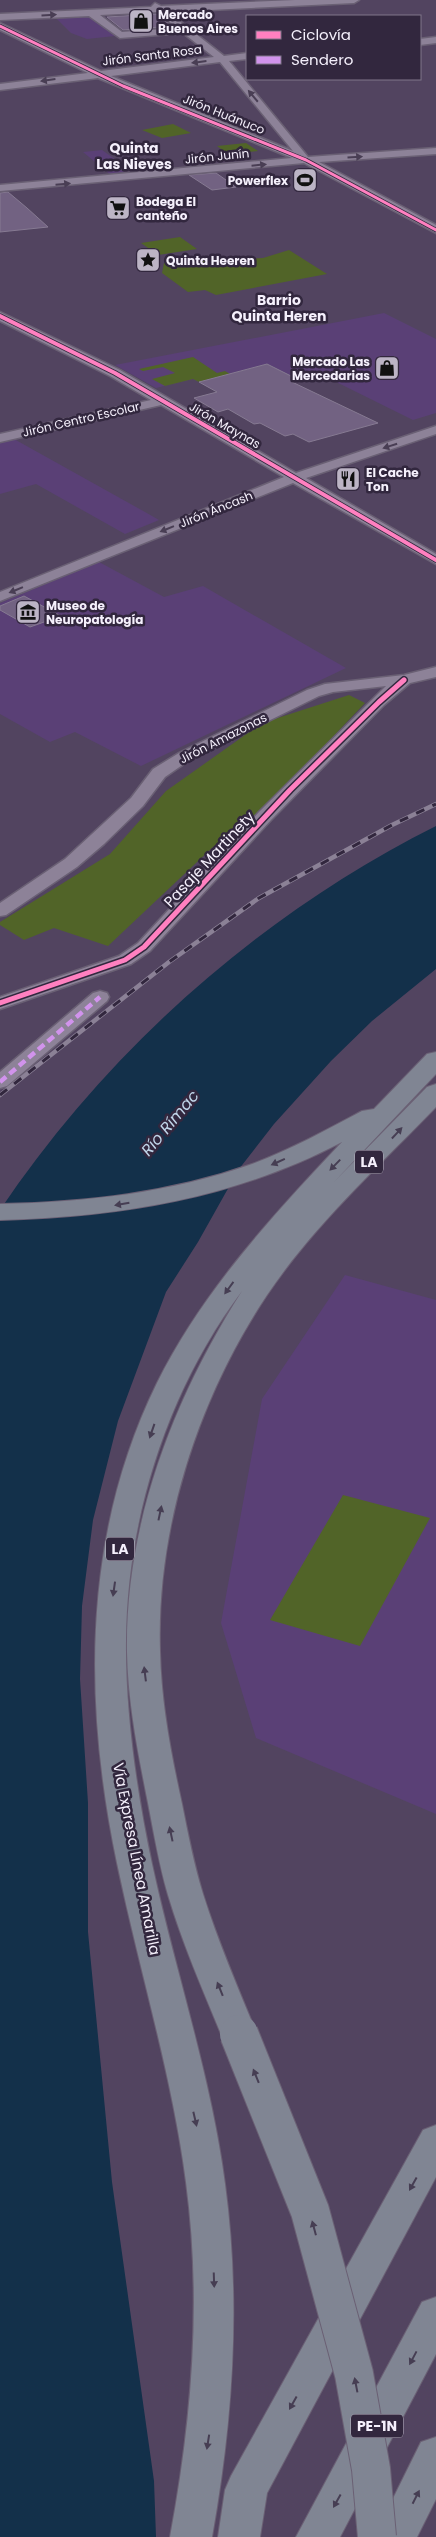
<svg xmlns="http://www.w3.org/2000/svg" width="436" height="2537" font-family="Poppins,sans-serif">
	<rect width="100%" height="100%" fill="#524460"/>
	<path fill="#5a4076" d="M53 15H91L115 36 87 39 71 33Z
		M102 150 126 167 118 168 124 172 111 175 83 152Z
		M384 313 436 339V413L413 420 320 374 299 380 267 364 199 382 193 379 156 388 115 365Z
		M14 439 145 512 159 520 125 534 36 484 0 494V443Z
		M99 562 164 597 203 586 346 668 141 766 75 732 50 742 0 714V603Z
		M345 1275 436 1300V1814L256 1738 221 1623 262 1399Z"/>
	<path fill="#516428" d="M173 124 191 133 162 138 142 130Z
		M246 143 258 151 228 154 217 146Z
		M180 237 197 249 158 255 141 243Z
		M289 250 327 274 216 295 205 290 188 292 162 273 164 263 213 256 222 260 263 258Z
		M193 357 217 373 225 371 230 374 199 382 193 379 165 386 152 379 175 373 163 367 143 371 139 369Z
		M349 695 365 703 226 849 213 847 108 946 54 928 24 940 0 925V922L110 854 166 791 262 723Z
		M343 1495 430 1518 360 1646 270 1620Z"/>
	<path fill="#13304a" d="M436 826V969L372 1021 331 1061 274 1124 239 1169 198 1242 166 1292 118 1421 93 1520 82 1606 80 1679 88 1803V1932L112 2182 154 2481 156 2537H0V1210C109 1048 261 914 436 826Z"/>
	<path fill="#726282" stroke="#867a92" d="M156 14 172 26 123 30 107 17Z
		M216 173 236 187 212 190 189 175Z
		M8 192 27 208 48 227 0 232V193Z
		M267 364 299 380 292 382 378 423 309 442 293 434 285 436 260 423 254 424 228 409 218 412 194 398 217 392 199 382Z
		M24 596 61 616 30 627 0 610V606Z"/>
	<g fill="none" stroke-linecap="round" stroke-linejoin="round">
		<defs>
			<path id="minor" d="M295 0H359L354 3 168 12 224 56 247 53V59L229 61 308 157 436 148V154L319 162 436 225V233L304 163 0 191V185L292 158 98 78 0 90V84L88 73 0 30V23L101 71 214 57 183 33 120 38 89 16 0 20V14L151 7 155 3 161 6ZM157 12 177 28 122 32 100 15ZM220 62 293 151 111 76Z
				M436 37V43L420 45V39Z
				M0 312 120 370 296 473 436 426V434L306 478 436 554V564L293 483 0 601V592L284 477 161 405 0 442V434L151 400 110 376 0 321Z
				M436 667V677L410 683 384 705 271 820 150 951 131 964 0 1009V997L119 956 138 943 259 812 386 686 333 692 319 696 191 759 165 777 143 806 104 844 77 867 6 915 0 916V903L65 859 131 798 153 769 179 753 307 690 325 684 404 675Z
				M100 991 107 993 109 997 107 1001 7 1086 0 1088V1072L93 993Z"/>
			<path id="highway" d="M436 1052V1074L334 1182 427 1087 436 1084V1107C378 1167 314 1225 267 1295 199 1397 156 1527 160 1651 161 1702 171 1754 182 1804 188 1834 194 1865 203 1894 218 1942 238 1988 257 2034L252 2044 239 2049 226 2044 221 2034C202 1988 182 1942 168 1895 159 1864 154 1834 148 1803 138 1753 128 1703 127 1652 125 1523 174 1398 242 1291 168 1389 127 1517 126 1640 125 1711 137 1795 152 1864 175 1971 211 2076 225 2184 241 2303 233 2420 212 2537H170C192 2420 202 2301 186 2182 172 2074 139 1969 117 1863 83 1700 83 1534 157 1383 202 1292 273 1215 342 1142 236 1198 119 1217 0 1220V1204C86 1202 170 1193 252 1164 290 1150 326 1130 362 1111L374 1109 427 1054Z
				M436 2125V2177L267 2493 260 2537H218L225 2490 231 2476 423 2130Z
				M436 2297V2354L340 2537H296L422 2302Z
				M436 2437V2499L417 2537H374L421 2442Z"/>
		</defs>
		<use href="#minor" stroke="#6a6074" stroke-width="3"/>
		<use href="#highway" stroke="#6a6074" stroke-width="2"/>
		<use href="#minor" fill="#8d8298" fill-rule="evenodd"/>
		<use href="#highway" fill="#808593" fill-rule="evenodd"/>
		<defs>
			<path id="rail" d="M0 1095 169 962 259 898 392 825 436 804"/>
		</defs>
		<use href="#rail" stroke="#8b8196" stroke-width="4.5"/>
		<use href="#rail" stroke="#32273e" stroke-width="3" stroke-dasharray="9" stroke-linecap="butt"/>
		<defs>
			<path id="highway-bridge" d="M239 2034 310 2211 354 2374 371 2469 377 2537"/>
		</defs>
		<use href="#highway-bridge" stroke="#6a6074" stroke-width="40" stroke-linecap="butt"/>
		<use href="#highway-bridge" stroke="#808593" stroke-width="38"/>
		<path stroke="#d193ec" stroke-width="4.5" stroke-dasharray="8 4.5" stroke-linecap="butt" d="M0 1082 100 997"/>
		<defs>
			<path id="cycleway-far2" d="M0 26 123 86 306 160 436 230"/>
			<path id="cycleway-far1" d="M0 316 115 373 436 560"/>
			<path id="cycleway" d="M0 1003 125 960 144 947 290 790 379 702 404 680"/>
		</defs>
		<use href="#cycleway-far2" stroke="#32273e" stroke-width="4.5"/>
		<use href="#cycleway-far1" stroke="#32273e" stroke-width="5.5"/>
		<use href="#cycleway" stroke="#32273e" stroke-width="8"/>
		<use href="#cycleway-far2" stroke="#ff80c0" stroke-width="3"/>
		<use href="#cycleway-far1" stroke="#ff80c0" stroke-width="4"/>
		<use href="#cycleway" stroke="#ff80c0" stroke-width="5"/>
	</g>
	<defs><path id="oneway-solid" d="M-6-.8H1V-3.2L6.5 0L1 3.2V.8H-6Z" transform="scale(1.25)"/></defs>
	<g fill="#493e54">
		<use href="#oneway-solid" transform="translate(49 15) rotate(-3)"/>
		<use href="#oneway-solid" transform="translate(199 62) rotate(173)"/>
		<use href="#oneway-solid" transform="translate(48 80) rotate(172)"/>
		<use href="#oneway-solid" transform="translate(253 96) rotate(-130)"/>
		<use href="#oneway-solid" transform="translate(355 157) rotate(-4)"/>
		<use href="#oneway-solid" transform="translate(259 165) rotate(-6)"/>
		<use href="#oneway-solid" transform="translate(63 184) rotate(-5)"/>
		<use href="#oneway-solid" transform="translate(390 446) rotate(162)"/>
		<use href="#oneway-solid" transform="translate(167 529) rotate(158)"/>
		<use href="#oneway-solid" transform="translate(16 590) rotate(158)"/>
	</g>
	<g fill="#463e53">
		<use href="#oneway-solid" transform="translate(397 1133) rotate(-47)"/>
		<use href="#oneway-solid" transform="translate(278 1162) rotate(156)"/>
		<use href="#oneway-solid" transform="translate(335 1165) rotate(134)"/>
		<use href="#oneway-solid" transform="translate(122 1204) rotate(170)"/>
		<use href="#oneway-solid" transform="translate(229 1288) rotate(126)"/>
		<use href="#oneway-solid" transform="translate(152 1431) rotate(109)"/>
		<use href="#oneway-solid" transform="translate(160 1513) rotate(-78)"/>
		<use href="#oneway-solid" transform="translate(114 1589) rotate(98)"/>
		<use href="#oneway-solid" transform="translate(145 1674) rotate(-97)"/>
		<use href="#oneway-solid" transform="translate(171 1834) rotate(-102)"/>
		<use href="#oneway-solid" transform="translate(220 1989) rotate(-112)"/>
		<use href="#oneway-solid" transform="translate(256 2076) rotate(-112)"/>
		<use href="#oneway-solid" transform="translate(195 2119) rotate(77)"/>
		<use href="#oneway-solid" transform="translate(413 2184) rotate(119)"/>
		<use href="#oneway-solid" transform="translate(314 2228) rotate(-105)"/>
		<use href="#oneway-solid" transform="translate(214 2280) rotate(88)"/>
		<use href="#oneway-solid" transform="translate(413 2358) rotate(118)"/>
		<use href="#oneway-solid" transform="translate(356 2385) rotate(-101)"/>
		<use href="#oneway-solid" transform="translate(293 2403) rotate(119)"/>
		<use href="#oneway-solid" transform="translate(208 2442) rotate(99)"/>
		<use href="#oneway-solid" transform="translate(416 2497) rotate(-63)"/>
		<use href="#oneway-solid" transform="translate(337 2501) rotate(119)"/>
	</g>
	<defs>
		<symbol id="shop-square" viewBox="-11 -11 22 22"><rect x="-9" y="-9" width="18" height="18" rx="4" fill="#bcb4c5" stroke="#32273e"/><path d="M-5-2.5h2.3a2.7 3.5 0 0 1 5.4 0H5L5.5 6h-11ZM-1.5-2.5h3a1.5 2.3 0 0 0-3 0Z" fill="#111"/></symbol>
		<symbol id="stadium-square" viewBox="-11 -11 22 22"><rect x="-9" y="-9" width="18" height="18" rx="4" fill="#bcb4c5" stroke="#32273e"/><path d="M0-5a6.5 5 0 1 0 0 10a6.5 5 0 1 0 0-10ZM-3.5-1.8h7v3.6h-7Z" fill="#111"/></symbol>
		<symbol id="supermarket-square" viewBox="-11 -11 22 22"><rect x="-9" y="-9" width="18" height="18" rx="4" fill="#bcb4c5" stroke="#32273e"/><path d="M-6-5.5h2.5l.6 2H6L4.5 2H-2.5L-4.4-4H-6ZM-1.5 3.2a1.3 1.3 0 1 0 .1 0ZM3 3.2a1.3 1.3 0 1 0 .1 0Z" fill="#111"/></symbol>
		<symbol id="sight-square" viewBox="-11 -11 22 22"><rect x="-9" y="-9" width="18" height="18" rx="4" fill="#bcb4c5" stroke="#32273e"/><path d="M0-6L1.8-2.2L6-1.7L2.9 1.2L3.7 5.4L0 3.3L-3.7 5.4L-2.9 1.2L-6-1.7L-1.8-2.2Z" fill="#111"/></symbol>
		<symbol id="restaurant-square" viewBox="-11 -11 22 22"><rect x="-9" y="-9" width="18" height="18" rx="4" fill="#bcb4c5" stroke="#32273e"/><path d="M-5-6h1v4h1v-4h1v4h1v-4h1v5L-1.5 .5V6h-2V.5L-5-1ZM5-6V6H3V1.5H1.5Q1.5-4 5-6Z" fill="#111"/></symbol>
		<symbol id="museum-square" viewBox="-11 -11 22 22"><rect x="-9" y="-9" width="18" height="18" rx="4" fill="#bcb4c5" stroke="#32273e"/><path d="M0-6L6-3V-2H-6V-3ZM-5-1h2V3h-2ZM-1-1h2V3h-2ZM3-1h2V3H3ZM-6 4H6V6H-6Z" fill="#111"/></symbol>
	</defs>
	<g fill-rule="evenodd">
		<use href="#shop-square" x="127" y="7" width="28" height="28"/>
		<use href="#stadium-square" x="291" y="166" width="28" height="28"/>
		<use href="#supermarket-square" x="104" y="194" width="28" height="28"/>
		<use href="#sight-square" x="134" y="246" width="28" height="28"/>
		<use href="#shop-square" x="373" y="354" width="28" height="28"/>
		<use href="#restaurant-square" x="334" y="465" width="28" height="28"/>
		<use href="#museum-square" x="14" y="598" width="28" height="28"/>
	</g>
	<g text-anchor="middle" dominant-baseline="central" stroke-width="5" stroke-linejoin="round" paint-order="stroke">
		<g font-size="12" font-weight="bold" fill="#f5f0fc" stroke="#32273e" text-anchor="start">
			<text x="158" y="14">Mercado<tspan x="158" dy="14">Buenos Aires</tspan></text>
			<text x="288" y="180" text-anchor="end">Powerflex</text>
			<text x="136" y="201">Bodega El<tspan x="136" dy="14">canteño</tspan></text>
			<text x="166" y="260">Quinta Heeren</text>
			<text x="370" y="361" text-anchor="end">Mercado Las<tspan x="370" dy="14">Mercedarias</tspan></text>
			<text x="366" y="472">El Cache<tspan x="366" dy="14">Ton</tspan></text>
			<text x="46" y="605">Museo de<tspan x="46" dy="14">Neuropatología</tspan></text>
		</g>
		<g font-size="12" fill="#f5f0fc" stroke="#32273e">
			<text transform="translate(152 55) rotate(-7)">Jirón Santa Rosa</text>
			<text transform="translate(224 114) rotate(22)">Jirón Huánuco</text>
			<text transform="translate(217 156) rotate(-6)">Jirón Junín</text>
			<text transform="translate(81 419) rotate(-13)">Jirón Centro Escolar</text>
			<text transform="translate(225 425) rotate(30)">Jirón Maynas</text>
			<text transform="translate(216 509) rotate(-22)">Jirón Áncash</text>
			<text transform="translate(223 738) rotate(-27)">Jirón Amazonas</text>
		</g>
		<g font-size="14" font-weight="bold" fill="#f5f0fc" stroke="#32273e">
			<text x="134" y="148">Quinta<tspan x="134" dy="16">Las Nieves</tspan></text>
			<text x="279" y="300">Barrio<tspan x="279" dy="16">Quinta Heren</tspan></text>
		</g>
		<g fill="#32273e" stroke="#bab4c3" stroke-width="1">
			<rect x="355" y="1150.5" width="28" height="23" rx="4"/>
			<rect x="106" y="1537.5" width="28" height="23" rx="4"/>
			<rect x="351" y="2414.5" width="52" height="23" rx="4"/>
		</g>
		<g font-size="14" font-weight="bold" fill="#f5f0fc">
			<text x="369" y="1162">LA</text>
			<text x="120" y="1549">LA</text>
			<text x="377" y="2426">PE-1N</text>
		</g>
		<g font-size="15" fill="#f5f0fc" stroke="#32273e">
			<text transform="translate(209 859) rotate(-47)">Pasaje Martinety</text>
			<text transform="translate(137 1859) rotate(79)">Vía Expresa Línea Amarilla</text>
		</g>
		<g font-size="16" font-style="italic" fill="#c0d5e9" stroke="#32273e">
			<text transform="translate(170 1123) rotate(-50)">Río Rímac</text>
		</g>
	</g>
	<rect x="246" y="15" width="175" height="65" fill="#32273e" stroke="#80778a"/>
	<rect x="256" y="31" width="25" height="8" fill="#ff80c0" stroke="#80778a"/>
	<text x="291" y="40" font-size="15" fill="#f5f0fc">Ciclovía</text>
	<rect x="256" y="56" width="25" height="8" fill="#d193ec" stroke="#80778a"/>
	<text x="291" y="65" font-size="15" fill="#f5f0fc">Sendero</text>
</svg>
